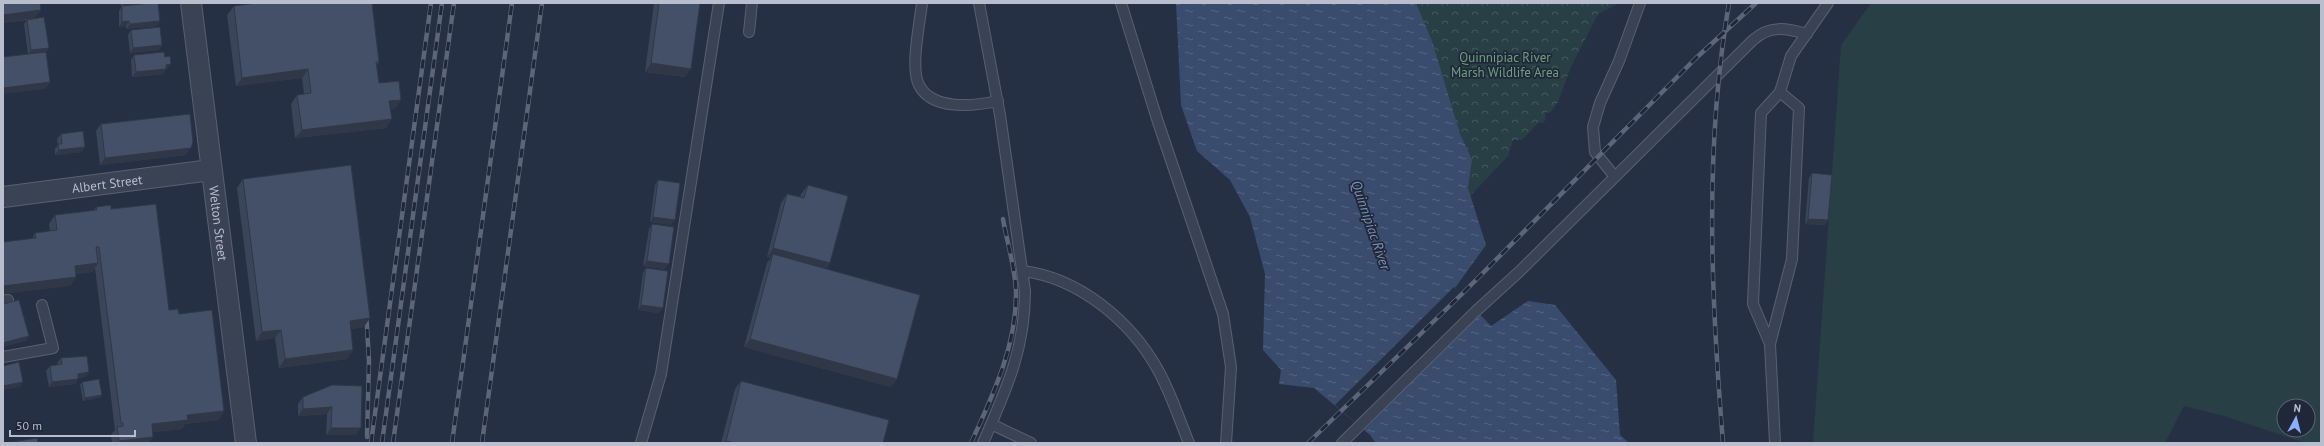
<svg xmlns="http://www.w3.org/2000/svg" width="2324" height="446" font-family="'PT Sans',sans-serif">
	<defs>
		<pattern id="park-crowns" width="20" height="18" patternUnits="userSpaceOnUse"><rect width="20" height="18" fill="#283f45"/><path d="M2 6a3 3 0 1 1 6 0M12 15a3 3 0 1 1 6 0" fill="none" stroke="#45595f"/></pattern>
		<pattern id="water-ripples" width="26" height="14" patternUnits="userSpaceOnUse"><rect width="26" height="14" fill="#3a4c6e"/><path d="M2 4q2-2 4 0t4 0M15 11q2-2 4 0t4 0" fill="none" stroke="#546482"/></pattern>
	</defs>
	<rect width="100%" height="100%" fill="#263045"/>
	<path fill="#283f45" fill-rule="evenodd" d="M1871 3H2321V443H2306L2224 416 2184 406 2165 443H1813L1841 45ZM2284 406H2308V430H2284Z"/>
	<path fill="url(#park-crowns)" d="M1416 3H1620L1598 14 1570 69 1558 102 1551 112 1545 113 1546 119 1543 123 1539 122 1522 140H1513L1508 156 1470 196C1465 181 1474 169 1471 157 1468 148 1462 141 1459 132 1447 88 1433 45 1416 3Z"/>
	<path fill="url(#water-ripples)" d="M1176 3H1416L1432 41 1460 134 1470 155 1472 160 1468 188 1486 245 1455 288 1491 326 1528 301 1555 305 1616 380 1620 435 1629 443H1376L1370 435 1314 388 1279 384 1281 370 1263 350 1265 274 1250 217 1230 180 1197 151 1181 105Z"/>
	<path fill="#263045" d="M1454 287 1479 313 1364 430 1335 405Z"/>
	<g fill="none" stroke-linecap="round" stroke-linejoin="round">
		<defs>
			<path id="lane" d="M922 3C920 22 910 68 919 85 932 111 974 106 998 101
				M979 3 1000 115 1025 291C1025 350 1006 390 983 443
				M1121 3 1157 119 1223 314 1231 367 1226 443
				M749 32 752 3
				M1615 177 1595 152 1593 127 1600 103 1619 61 1640 3
				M1023 271C1079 278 1131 321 1158 370 1171 393 1179 419 1189 443
				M3 301 8 300
				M1770 344 1753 304 1761 113 1780 92 1791 56 1828 3
				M3 357 53 348 42 305
				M991 424 1031 443
				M641 443 661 374 719 3
				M1342 443 1476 311 1520 271 1753 40C1770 25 1786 28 1807 34
				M1775 443 1770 344 1792 259 1799 108 1780 92"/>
			<g id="street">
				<path id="s1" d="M191 3 246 443"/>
				<path id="s2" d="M3 197 211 170"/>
			</g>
		</defs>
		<use href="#lane" stroke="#596071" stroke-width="12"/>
		<use href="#street" stroke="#596071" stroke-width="22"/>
		<use href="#lane" stroke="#3a4354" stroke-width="10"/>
		<use href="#street" stroke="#3a4354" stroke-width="20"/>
		<defs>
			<path id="rail" d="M366 311 369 361 367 437
				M371 443 431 3
				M382 443 442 3
				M393 443 454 3
				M452 443 512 3
				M482 443 542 3
				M971 443C993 395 1017 345 1016 291 1015 267 1007 242 1003 219
				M1308 443 1465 291 1695 59 1756 3
				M1723 443C1711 296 1704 149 1729 3"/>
		</defs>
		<use href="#rail" stroke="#5c667b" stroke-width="4.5"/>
		<use href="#rail" stroke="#1f2739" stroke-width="3" stroke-dasharray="9" stroke-linecap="butt"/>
	</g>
	<path fill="#3a4559" d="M3 3 35 18 49 48 46 52 50 82 45 89 28 54 24 24 27 20 3 23Z
		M121 3H158L157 26 126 29V26L119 27V11L121 8Z
		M654 3H700L685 77 645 72Z
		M234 6 379 62 377 65 379 83 395 109H390L386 128 295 138 291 104 297 95 304 94 302 78 236 86 227 15Z
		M131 30 162 45 159 50 130 53 128 35Z
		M134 55 165 57 167 69H166L163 74 132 77 131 60Z
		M101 124 186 155 100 165 96 131Z
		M61 134 85 147 81 152 55 155V149L58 145 57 139Z
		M1812 173 1828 220 1825 225 1805 224 1809 178Z
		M243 179 364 327 351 329 347 359 279 368 275 338 256 341 237 188Z
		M658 180 671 225 650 222 655 185Z
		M808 185 830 263 826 269 891 387 744 347 767 263 771 258 767 257 781 203 787 194 800 197 801 194Z
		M96 207 111 209 169 310 179 314 224 411 218 420 185 424 182 429 153 432 149 443H112L111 435 115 430 95 268 92 272 76 274V277L70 286 32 239 35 233 50 231 49 224 55 215 94 210Z
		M652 224 665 269 643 266 649 229Z
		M646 268 659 313 638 310 643 273Z
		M61 358 89 372 85 377 78 378 75 384 49 387 46 371 50 366 58 365 57 363Z
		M741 381 883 443H721L735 389Z
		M82 382 101 397 83 401 80 385Z
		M332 385 356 435H326L327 414 298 416V404L303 397Z"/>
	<path fill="#303848" d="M125 3H156L122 7Z
		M41 10 35 18 3 23V15Z
		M129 21 126 26 119 27 122 22Z
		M160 21 157 26 126 29 130 24Z
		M162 45 159 50 130 53 133 48Z
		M49 48 45 53 28 55 31 50Z
		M651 63 691 69 685 77 645 72Z
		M171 64 167 69H162L166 65Z
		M166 69 163 74 132 77 136 72Z
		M308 69 302 78 236 86 242 78Z
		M50 82 45 89 3 94V88Z
		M401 100 395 109 383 110 389 101Z
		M392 119 386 128 295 138 302 130Z
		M85 147 81 152 55 155 59 150Z
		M191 148 186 155 100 165 105 158Z
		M653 217 675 220 671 225 650 222Z
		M1808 219 1828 220 1825 225 1805 224Z
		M773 248 830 263 824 272 773 254 771 258 767 257Z
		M647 261 669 264 665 269 643 266Z
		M98 263 92 272 69 275 75 266Z
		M76 277 70 286 3 294V286Z
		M641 305 663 308 659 313 638 310Z
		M370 318 364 327 343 330 350 321Z
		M281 330 275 338 256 341 262 332Z
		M29 336 26 341 3 347V343Z
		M750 339 897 379 891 387 744 347Z
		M353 350 347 359 279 368 285 359Z
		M89 372 85 377 74 379 78 374Z
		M78 379 75 384 49 387 52 382Z
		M23 382 20 387 3 390V386Z
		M102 395 101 397 83 401 85 398Z
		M332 407 327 414 298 416 303 409Z
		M224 411 218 420 185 424 182 429 146 433 152 424 187 415Z
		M331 428H361L356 435H326Z
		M153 437 149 443H118L119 441Z
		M726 441 735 443H724Z"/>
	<path fill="#445067" stroke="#303848" d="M3 3H40L41 10 3 15Z
		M151 3H158L160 21 130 24 129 21 122 22V6Z
		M257 3H372L379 62H376L379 83 399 81 401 100 389 101 392 119 302 130 297 95 311 93 308 69 242 78 234 6Z
		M659 3H700L691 69 651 63Z
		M44 17 49 48 31 50 27 20Z
		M160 27 162 45 133 48 131 30Z
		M46 52 50 82 3 88V57Z
		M164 52 165 57 170 56 171 64 166 65V69L136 72 134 55Z
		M190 114 193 142 191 148 105 158 101 124Z
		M83 131 85 147 59 150 58 144H62L61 134Z
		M351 165 370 318 350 321 353 350 285 359 281 330 262 332 243 179Z
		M1812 173 1832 175 1828 220 1808 219Z
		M658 180 680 183 675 220 653 217Z
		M808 185 848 196 830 263 773 248 787 194 804 198Z
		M156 204 169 310 178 309 179 314 212 310 224 411 187 415 188 420 152 424 153 437 119 441 117 427 123 426V423H121L99 247H96L98 263 75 266 76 277 3 286V242L36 238 35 233 57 230 55 215 97 210 96 207 111 205V209Z
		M652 224 674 227 669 264 647 261Z
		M773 254 920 295 897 379 750 339Z
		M646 268 668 271 663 308 641 305Z
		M19 300 29 336 3 343V304Z
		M87 356 89 372 78 374V379L52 382 50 366 62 364 61 358Z
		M19 362 23 382 3 386V366Z
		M99 379 102 395 85 398 82 382Z
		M741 381 889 420 883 443H735L726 441Z
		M332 385 362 386 361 428H331L332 407 303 409V397Z
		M37 438 38 443H6Z"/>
	<g text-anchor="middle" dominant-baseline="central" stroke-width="3.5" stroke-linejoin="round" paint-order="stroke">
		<g font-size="13" fill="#6ea07e" stroke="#1f2739">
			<text x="1505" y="57">Quinnipiac River<tspan x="1505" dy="15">Marsh Wildlife Area</tspan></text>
		</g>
		<g font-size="13" fill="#b8becd" stroke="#1f2739">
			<text stroke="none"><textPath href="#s2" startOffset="105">Albert Street</textPath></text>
			<text stroke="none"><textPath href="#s1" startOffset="222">Welton Street</textPath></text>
		</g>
		<g font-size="14" font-style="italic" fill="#7d91b6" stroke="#1f2739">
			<text transform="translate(1371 225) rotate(71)">Quinnipiac River</text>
		</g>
	</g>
	<rect width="2324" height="446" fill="none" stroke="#b8becd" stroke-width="8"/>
	<g transform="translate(2296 418) rotate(7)"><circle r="19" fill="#1f2739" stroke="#5c6374"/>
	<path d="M0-3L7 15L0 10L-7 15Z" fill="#8daefe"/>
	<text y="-6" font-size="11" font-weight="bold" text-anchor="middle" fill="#b8becd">N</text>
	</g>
	<path d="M10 430v6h125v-6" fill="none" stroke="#b8becd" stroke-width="2"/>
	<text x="16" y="430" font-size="12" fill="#b8becd" stroke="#1f2739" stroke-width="3" paint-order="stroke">50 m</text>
</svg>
